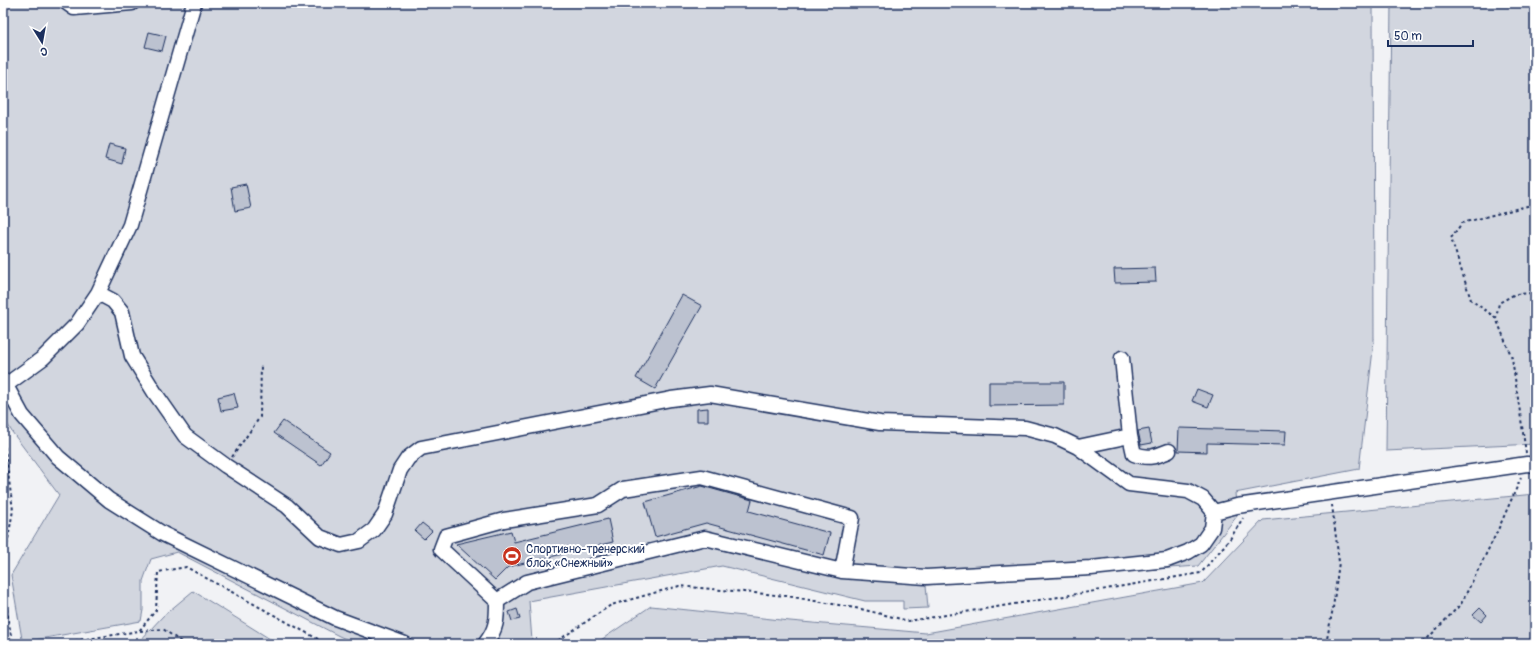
<svg xmlns="http://www.w3.org/2000/svg" width="1538" height="647" font-family="Pangolin,sans-serif">
	<rect width="100%" height="100%" fill="#f1f2f5"/>
	<filter id="ink" filterUnits="userSpaceOnUse"><feTurbulence type="fractalNoise" baseFrequency=".025" numOctaves="2"/><feDisplacementMap in="SourceGraphic" scale="8" xChannelSelector="R" yChannelSelector="G"/><feConvolveMatrix kernelMatrix="1 2 1 2 8 2 1 2 1" color-interpolation-filters="sRGB"/></filter>
	<g filter="url(#ink)">
		<path fill="#d2d6df" stroke="#76829e" d="M3 3H1373L1374 341 1359 469 1235 493 1237 516 1198 566 926 585 928 608 903 609V601H865L722 566 529 601 532 641 528 644H357L339 636 177 552 151 559 143 581V610L141 621 28 641 22 639 11 575 59 495 12 432 3 416Z
			M1391 3H1535V444L1386 451Z
			M1535 494V644H595L651 606 790 621 926 633 1203 583 1263 520Z
			M193 591 278 644H137L163 616Z"/>
		<path fill="#bcc2d0" stroke="#1b2f5e" d="M149 32 166 36 162 51 145 47Z
			M109 144 125 148 122 164 105 159Z
			M246 184 251 208 235 211 231 187Z
			M1155 268 1156 282 1115 283 1114 269Z
			M682 295 702 306 655 389 636 378Z
			M989 382H1064V405L989 406Z
			M1197 389 1213 395 1208 407 1192 401Z
			M234 393 238 408 221 411 218 397Z
			M708 408V421H697V409Z
			M283 421 330 452 321 465 274 433Z
			M1179 428 1286 431 1285 445 1207 443V452L1178 451Z
			M1149 429 1152 443 1141 445 1138 431Z
			M702 486 752 500 749 511 830 533 824 555 706 523 655 537 645 502Z
			M608 519 613 542 508 567 495 580 456 544 511 531 514 542Z
			M422 523 432 531 424 539 415 531Z
			M1480 608 1487 615 1481 622 1473 615Z
			M517 609 520 619 512 621 509 612Z"/>
		<g fill="none" stroke-linecap="round" stroke-linejoin="round">
			<defs>
				<path id="minor" d="M67 3 74 8 132 3
					M98 293 113 301 122 312 132 356 155 393 185 436 226 466 287 506 320 537 341 545 359 541 374 530 385 514 400 470 408 458 421 448 671 399 710 394 880 423 1025 428 1055 436 1078 447 1129 484 1188 491 1203 499 1214 512
					M1122 358 1130 436
					M3 380 22 415 58 457 109 500 163 534 335 618 405 644
					M6 385 43 358 77 324 98 293 130 225 194 3
					M1078 447 1130 436 1134 454C1149 459 1154 457 1169 451
					M497 601 441 549 446 536 504 520 598 505 623 489 702 477 852 518 842 571
					M485 644C497 629 497 619 497 601L527 582 705 538 842 571 926 577 1091 568 1167 560 1188 552 1201 544 1212 528 1214 512 1237 506 1527 464 1535 465"/>
			</defs>
			<use href="#minor" stroke="#1b2f5e" stroke-width="17"/>
			<path stroke="#1b2f5e" stroke-width="2" stroke-dasharray="3 3" stroke-linecap="butt" d="M1496 318 1471 300 1451 238 1462 223 1535 204
				M3 435 13 510 3 568
				M1526 453 1512 358 1496 318 1499 303 1515 294 1535 293
				M232 457 260 417 261 364
				M3 585 12 642 17 644
				M140 631 163 629 184 644
				M45 644 74 641 139 631 156 610 158 572 186 567 327 644
				M553 644 611 605 679 586 787 596 861 609 909 621 1077 594 1201 573 1230 539 1243 518
				M1326 644 1333 608 1339 562 1332 505
				M1417 644 1427 639 1461 604 1497 532 1521 478"/>
			<use href="#minor" stroke="#fff" stroke-width="14"/>
		</g>
	</g>
	<defs>
		<symbol id="stadium-disc" viewBox="-11 -11 22 22"><circle r="9.5" fill="#c8321e" stroke="#fff"/><path d="M0-5a6.5 5 0 1 0 0 10a6.5 5 0 1 0 0-10ZM-3.5-1.8h7v3.6h-7Z" fill="#fff"/></symbol>
	</defs>
	<g fill-rule="evenodd">
		<use href="#stadium-disc" x="501" y="545" width="22" height="22"/>
	</g>
	<g text-anchor="middle" dominant-baseline="central" stroke-width="4" stroke-linejoin="round" paint-order="stroke">
		<g font-size="12" fill="#1b2f5e" stroke="#fff" text-anchor="start">
			<text x="526" y="549">Спортивно-тренерский<tspan x="526" dy="14">блок «Снежный»</tspan></text>
		</g>
	</g>
	<rect width="1538" height="647" fill="none" stroke="#fff" stroke-width="16"/>
	<rect x="8" y="8" width="1522" height="631" fill="none" stroke="#1b2f5e" stroke-width="1.5" filter="url(#ink)"/>
	<g transform="translate(42 42) rotate(169)" stroke="#ffffff" stroke-width="3" paint-order="stroke">
	<path d="M0-3L7 15L0 10L-7 15Z" fill="#1b2f5e"/>
	<text y="-6" font-size="11" font-weight="bold" text-anchor="middle" fill="#1b2f5e">С</text>
	</g>
	<path d="M1388 40v6h85v-6" fill="none" stroke="#1b2f5e" stroke-width="2"/>
	<text x="1394" y="40" font-size="12" fill="#1b2f5e" stroke="#ffffff" stroke-width="3" paint-order="stroke">50 m</text>
</svg>
